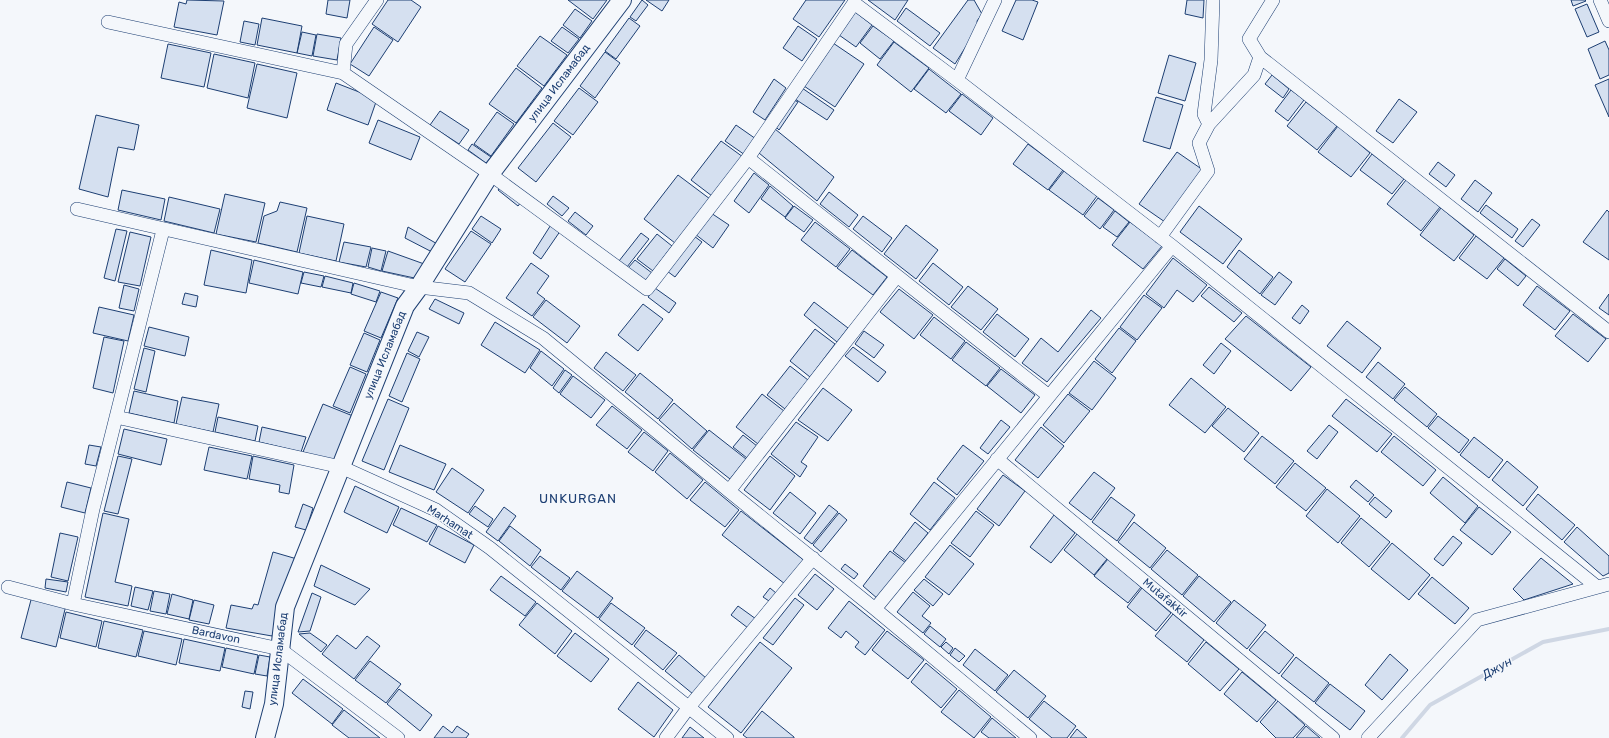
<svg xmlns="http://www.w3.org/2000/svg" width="1609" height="738" font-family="Rubik,sans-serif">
	<rect width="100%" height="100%" fill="#f4f7fb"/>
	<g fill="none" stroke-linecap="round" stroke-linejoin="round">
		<path stroke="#cfd7e4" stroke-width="4" d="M1402 738 1430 705 1543 642 1609 629"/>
	</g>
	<path fill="#d5e0f0" stroke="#1d3f73" d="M187 0 224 1 217 35 174 27 179 2 186 4Z
		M328 0H350L347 18 326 14Z
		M388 0H411L421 7 398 42 372 24Z
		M568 0H607L593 19Z
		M642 0 648 5 636 21 630 17Z
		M646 0H669L662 11Z
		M806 0H845L819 37 793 19Z
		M868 0H908L895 20Z
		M968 0H974L982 14 977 21 978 27 955 64 933 48Z
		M1016 0H1032L1038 2 1023 40 1002 31Z
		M1187 0H1204L1203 18 1185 14Z
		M1571 0H1585L1586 1 1573 6Z
		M1587 4 1599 32 1587 37 1575 9Z
		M906 8 940 33 930 46 897 21Z
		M575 9 592 21 580 38 563 25Z
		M855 12 872 25 856 47 839 35Z
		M262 18 302 26 297 53 257 45Z
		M629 18 640 26 616 59 605 51Z
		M244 21 259 24 255 45 240 42Z
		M798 26 817 39 802 61 783 48Z
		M873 26 894 41 880 59 860 43Z
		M374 27 393 40 369 76 350 64Z
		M562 27 579 39 568 53 551 41Z
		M302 32 316 35 312 56 297 53Z
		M317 34 341 38 337 60 313 56Z
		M540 36 567 55 544 86 517 66Z
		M1605 41 1609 50V75L1600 79 1588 49Z
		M894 42 929 68 911 92 877 65Z
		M833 43 864 64 835 107 804 86Z
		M168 44 211 53 204 87 161 78Z
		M605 52 620 63 595 98 580 86Z
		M214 54 255 63 248 98 207 88Z
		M1169 55 1196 63 1185 101 1158 93Z
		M257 64 297 73 287 118 247 108Z
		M516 68 542 88 516 123 489 104Z
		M929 69 961 94 946 113 914 89Z
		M1272 75 1289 89 1283 98 1265 84Z
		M774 79 786 88 765 120 753 112Z
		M1609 79V117L1595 85Z
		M336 83 377 99 368 125 327 110Z
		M579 88 598 102 573 135 554 121Z
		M802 88 834 110 827 120 795 99Z
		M1291 90 1304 100 1288 121 1275 111Z
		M962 94 993 118 981 135 949 111Z
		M1156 97 1183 105 1170 149 1143 141Z
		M1399 99 1417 112 1393 143 1376 131Z
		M794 100 798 102 779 130 776 127Z
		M1306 102 1337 126 1317 150 1287 126Z
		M440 111 469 130 459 144 430 125Z
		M497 112 514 124 491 156 474 144Z
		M96 115 139 125 134 150 118 147 108 197 79 189Z
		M378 120 420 137 411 160 369 143Z
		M553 123 571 137 536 182 518 168Z
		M736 125 756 139 745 155 725 141Z
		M1338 126 1370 153 1351 177 1318 152Z
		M775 129 834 177 817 201 759 153Z
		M721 141 743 157 712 196 691 180Z
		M472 144 491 157 486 163 468 150Z
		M1028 144 1063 170 1048 190 1013 164Z
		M1177 152 1203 170 1165 222 1139 204Z
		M1372 154 1404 179 1392 194 1360 170Z
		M1438 162 1455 175 1446 187 1429 174Z
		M1064 171 1097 196 1083 215 1049 190Z
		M754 173 769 185 749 213 734 201Z
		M678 175 710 199 675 243 644 219Z
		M1406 180 1440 207 1421 231 1387 204Z
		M1475 180 1492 193 1478 212 1461 199Z
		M505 181 525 197 518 206 498 190Z
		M770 186 793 206 785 217 761 199Z
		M122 190 165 199 161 220 118 210Z
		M829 192 858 215 849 227 820 204Z
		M225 194 265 203 256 242 216 234Z
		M553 196 569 208 562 216 547 204Z
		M169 197 220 209 214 233 164 221Z
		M1098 198 1114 210 1100 229 1084 216Z
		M280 202 307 208 297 252 258 243 264 216 277 211Z
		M1486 205 1518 229 1512 238 1480 213Z
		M794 206 813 220 804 232 785 218Z
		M1199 206 1242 239 1223 264 1180 232Z
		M1441 208 1474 235 1454 261 1420 235Z
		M1607 210 1609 212V260L1583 242Z
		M1115 211 1129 222 1117 237 1103 227Z
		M575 212 593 226 586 235 568 221Z
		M711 213 729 225 713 248 695 234Z
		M307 216 344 224 336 261 299 253Z
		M481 216 501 229 492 243 472 229Z
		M863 216 892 238 882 252 853 229Z
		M1532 219 1540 225 1523 247 1515 241Z
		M554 220 563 227 541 259 533 253Z
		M815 222 850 249 836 267 801 240Z
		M1130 222 1162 246 1143 269 1112 245Z
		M906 225 938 250 916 279 884 254Z
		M408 227 439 245 434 253 405 238Z
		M116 229 127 231 115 281 104 278Z
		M471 231 491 244 465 282 445 269Z
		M130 232 151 237 140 286 118 282Z
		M641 233 649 239 627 267 619 261Z
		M657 234 672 246 653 271 637 259Z
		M694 236 702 242 675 277 667 271Z
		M1476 236 1504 258 1487 279 1459 258Z
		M344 242 371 247 366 267 339 262Z
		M372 248 386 251 381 271 368 267Z
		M211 250 252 260 246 293 204 285Z
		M852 250 887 277 873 295 837 268Z
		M1239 250 1273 277 1260 294 1227 267Z
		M388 251 427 265 419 279 382 271Z
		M1173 258 1207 285 1193 302 1177 290 1164 308 1146 294Z
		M1505 259 1526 276 1518 286 1497 269Z
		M254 260 303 272 298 294 249 283Z
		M635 260 652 273 645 281 628 268Z
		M531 263 549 276 537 293 545 299 532 316 506 298Z
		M933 263 963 287 949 305 919 281Z
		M304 272 324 276 321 287 301 283Z
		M1279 272 1292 282 1275 305 1261 295Z
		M325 276 353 283 351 293 322 287Z
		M354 283 380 291 376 302 351 294Z
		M124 285 139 289 134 311 119 308Z
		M968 286 998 309 981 330 951 307Z
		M1537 286 1570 311 1555 330 1523 305Z
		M1209 287 1242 313 1234 322 1201 296Z
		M655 288 676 303 669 313 648 297Z
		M899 289 933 315 914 339 880 312Z
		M381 292 398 298 381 338 364 331Z
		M185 293 198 296 196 307 182 304Z
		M1609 294V315L1599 308Z
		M1144 295 1162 308 1137 340 1120 327Z
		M435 299 464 313 459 324 429 309Z
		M546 300 580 326 567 343 533 317Z
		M814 302 848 328 837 342 804 315Z
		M643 304 663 319 638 351 618 335Z
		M1302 305 1309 311 1300 324 1292 318Z
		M99 307 134 315 128 341 93 333Z
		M1091 310 1101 318 1047 382 1022 363 1041 338 1058 352Z
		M997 314 1029 339 1015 357 983 332Z
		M1573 314 1606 339 1588 362 1555 336Z
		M1246 316 1311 367 1291 391 1225 339Z
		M934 317 965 341 951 359 920 335Z
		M1347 321 1381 348 1362 373 1327 346Z
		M495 322 540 350 525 373 481 345Z
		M149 327 189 337 185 356 144 346Z
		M1119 328 1136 341 1112 373 1095 359Z
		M815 329 835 344 810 377 790 361Z
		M864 331 884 345 874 358 855 344Z
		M417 332 429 337 419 357 408 351Z
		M364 333 380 340 367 372 350 365Z
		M104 337 124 341 113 393 93 388Z
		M966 342 1000 368 986 386 952 360Z
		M1221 343 1231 351 1214 374 1203 365Z
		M853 347 886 372 878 382 845 356Z
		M144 348 155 351 146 392 134 389Z
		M541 351 564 369 552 386 530 368Z
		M606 352 636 375 623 391 594 368Z
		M407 353 420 359 402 402 389 396Z
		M1094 361 1116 378 1092 410 1069 393Z
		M1378 362 1405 384 1393 399 1366 377Z
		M790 366 808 380 785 409 767 395Z
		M350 367 366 374 350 413 333 406Z
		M1001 369 1035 395 1021 413 987 386Z
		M565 370 572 375 559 393 553 388Z
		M640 373 673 400 658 419 625 392Z
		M573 376 605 400 591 418 560 394Z
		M1191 378 1226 407 1205 433 1169 405Z
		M1405 387 1437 414 1427 427 1394 400Z
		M823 388 852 410 828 441 798 420Z
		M134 391 178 401 174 423 129 413Z
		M762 394 784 411 758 444 736 427Z
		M1068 394 1090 411 1064 443 1043 425Z
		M182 397 219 404 213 432 176 424Z
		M388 399 409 408 384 470 362 461Z
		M1346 399 1392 434 1377 452 1332 416Z
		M674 403 707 431 692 449 659 420Z
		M323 404 353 416 336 462 303 452Z
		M612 406 642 430 627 449 596 425Z
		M1228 408 1259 433 1244 452 1212 426Z
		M1438 416 1469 440 1459 453 1428 428Z
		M218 417 258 426 255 441 215 432Z
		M1001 420 1010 427 988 454 980 448Z
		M796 422 818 437 801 462 807 466 800 477 771 454Z
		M1329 425 1338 432 1317 459 1307 451Z
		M262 427 306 437 301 452 259 442Z
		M1041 427 1064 446 1038 478 1015 460Z
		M124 429 167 439 161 465 118 454Z
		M709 430 746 459 730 479 693 450Z
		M644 432 668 451 653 471 628 452Z
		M743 435 757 446 747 458 733 447Z
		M1262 436 1294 461 1275 484 1244 459Z
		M1394 436 1436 470 1423 486 1381 452Z
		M1474 437 1503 460 1489 478 1460 455Z
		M89 445 101 447 96 466 85 464Z
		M400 445 446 464 434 490 389 472Z
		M963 445 984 461 957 495 937 479Z
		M209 447 252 456 247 479 204 470Z
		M670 453 703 480 687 499 655 472Z
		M118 456 132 459 118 514 104 511Z
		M253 456 294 465 289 494 279 492 280 485 249 479Z
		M770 456 795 476 770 510 744 490Z
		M1507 461 1538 487 1523 506 1492 480Z
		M1295 463 1326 488 1306 511 1276 487Z
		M452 468 484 490 468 513 436 492Z
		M1094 472 1115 488 1091 520 1069 503Z
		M1003 475 1025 491 999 526 977 509Z
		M1443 477 1478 506 1465 523 1430 493Z
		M1356 480 1374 495 1368 502 1350 487Z
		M67 482 91 488 85 513 61 507Z
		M705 482 739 510 725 527 690 500Z
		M934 482 955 498 930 530 910 514Z
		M355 486 399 507 387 533 344 512Z
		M1327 489 1360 516 1338 543 1306 516Z
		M790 492 816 513 800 534 773 513Z
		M1538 494 1575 525 1562 540 1526 509Z
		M1111 497 1135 515 1117 541 1092 522Z
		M1375 497 1392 511 1386 518 1369 504Z
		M303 504 313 508 306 530 295 527Z
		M829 505 838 512 812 544 804 538Z
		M475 506 493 519 488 527 469 514Z
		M504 507 516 516 498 541 486 532Z
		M1479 507 1511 532 1492 555 1460 530Z
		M401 508 437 525 427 542 393 525Z
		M741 511 805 561 785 584 722 535Z
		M976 511 994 525 970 557 951 543Z
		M103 513 129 519 115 582 132 586 128 606 85 597Z
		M839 513 847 520 821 552 813 545Z
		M1054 515 1075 533 1051 563 1030 547Z
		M1361 518 1390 542 1369 567 1341 543Z
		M915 522 928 533 906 561 893 551Z
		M1134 522 1166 548 1150 568 1118 542Z
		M438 526 474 545 465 563 429 544Z
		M510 526 541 550 530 566 499 541Z
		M1577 527 1609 556V573L1603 576 1564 542Z
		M60 533 78 537 68 581 51 577Z
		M1077 534 1107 559 1094 575 1064 550Z
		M1453 536 1462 543 1443 566 1434 559Z
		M1392 543 1430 575 1409 600 1371 569Z
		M950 545 974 564 949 595 925 577Z
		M1167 550 1198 575 1182 595 1151 569Z
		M890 551 906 563 878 599 863 586Z
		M273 552 297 559 272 636 226 628 231 605 252 609 254 604 258 605Z
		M540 556 570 578 561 590 531 567Z
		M1541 558 1573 584 1524 600 1513 589Z
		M1108 559 1141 587 1128 603 1094 576Z
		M845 564 858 574 854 579 841 569Z
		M321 565 370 589 355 605 314 586Z
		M577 571 613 598 598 618 562 591Z
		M815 574 834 589 817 610 798 595Z
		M501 576 536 602 525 616 490 590Z
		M1199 576 1231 602 1214 622 1183 596Z
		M1432 577 1469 608 1455 624 1418 594Z
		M46 579 68 582 66 592 45 588Z
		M924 579 943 594 933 606 914 590Z
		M135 587 153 591 148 610 131 606Z
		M770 588 776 593 769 601 763 597Z
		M1142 588 1171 613 1156 631 1127 607Z
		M154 591 170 594 166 614 150 611Z
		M913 592 930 606 922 616 931 623 923 633 897 612Z
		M312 593 321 597 310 631 298 632Z
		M172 594 193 600 189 619 167 614Z
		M32 596 66 605 56 647 21 638Z
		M795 598 804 605 773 645 763 638Z
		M194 600 214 605 209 624 189 620Z
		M1234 600 1266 625 1247 649 1216 623Z
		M849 601 885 630 865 655 855 647 859 642 846 631 841 638 828 628Z
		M537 603 572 631 555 654 519 625Z
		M611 603 645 628 632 645 599 619Z
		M738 606 756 619 748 628 731 615Z
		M66 612 102 621 96 647 60 638Z
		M1173 614 1204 640 1187 662 1155 636Z
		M104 621 143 630 136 657 98 648Z
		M930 626 946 639 940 647 924 634Z
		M646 630 677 653 663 670 634 646Z
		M144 631 182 639 176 665 138 656Z
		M887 631 924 660 908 679 872 650Z
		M1265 631 1294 655 1279 674 1249 650Z
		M310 633 327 645 321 652 299 634Z
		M575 633 609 659 591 682 557 656Z
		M337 635 356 649 367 636 380 646 354 679 322 654Z
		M184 639 225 648 220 671 179 663Z
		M760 642 792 668 741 733 708 707Z
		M946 642 953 648 949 654 941 647Z
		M1206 642 1239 669 1220 691 1188 664Z
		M226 648 258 655 254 674 222 667Z
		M955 648 965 656 959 662 950 655Z
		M975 649 1008 675 995 691 963 665Z
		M1390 654 1408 670 1382 700 1365 685Z
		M259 655 270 657 267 676 255 674Z
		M679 655 706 678 693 694 665 671Z
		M1296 657 1329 683 1314 702 1281 676Z
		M370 661 401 684 386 703 355 680Z
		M926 663 957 689 941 708 911 682Z
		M1014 670 1046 696 1028 718 996 692Z
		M1242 672 1276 700 1257 722 1224 694Z
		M303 679 343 709 332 724 292 693Z
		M638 682 673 710 654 737 618 709Z
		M1330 684 1365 711 1350 730 1315 703Z
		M399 689 432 715 420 731 387 704Z
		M959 690 991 717 974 738 941 712Z
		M245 691 253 692 250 709 242 707Z
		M1044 701 1076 726 1067 738H1052L1029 719Z
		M1278 701 1305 725 1293 738H1276L1260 722Z
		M344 710 380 738H349L332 725Z
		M762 711 794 737V738H747L743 735Z
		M992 718 1016 738H989L981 732Z
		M443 726 452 733 457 726 469 734 466 738H434Z
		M1306 726 1320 738H1296Z
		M690 727 704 738H682Z
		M1077 729 1087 738H1070Z"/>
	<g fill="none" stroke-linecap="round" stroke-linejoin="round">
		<defs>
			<path id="street" d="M1600 0 1609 21
				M108 22 343 73 490 174 647 289 748 158 854 3 957 80 1172 246 1596 586
				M1260 57 1609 332
				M343 73 346 44 377 0
				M957 80 995 0
				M1209 124 1204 114 1211 60 1213 0
				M748 158 1049 396
				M77 209 419 287 469 293 543 338 729 491 875 609 1030 738
				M1160 237 1208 171 1199 143 1209 124 1254 75 1260 57 1249 39 1273 0
				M116 417 341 467 436 510 490 548 727 738
				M997 459 1333 738
				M729 491 897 276
				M8 587 73 604 280 649 398 738
				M73 604 93 509 163 230
				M875 609 1172 246
				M666 738 689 707 813 558
				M1368 738 1477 620 1609 584"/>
			<path id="secondary" d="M265 738 274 704 285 607 405 306 419 287 490 174 622 0"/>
		</defs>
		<use href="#street" stroke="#1d3f73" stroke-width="14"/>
		<use href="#secondary" stroke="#1d3f73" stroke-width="20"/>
		<use href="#street" stroke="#f4f7fb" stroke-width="13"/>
		<use href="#secondary" stroke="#f4f7fb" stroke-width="18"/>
	</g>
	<g text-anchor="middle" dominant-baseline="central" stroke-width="3" stroke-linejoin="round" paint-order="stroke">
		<g font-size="11" fill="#1d3f73" stroke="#f4f7fb">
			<text transform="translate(559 83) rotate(-53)">улица Исламабад</text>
			<text transform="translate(385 355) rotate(-68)">улица Исламабад</text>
			<text transform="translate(450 522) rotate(33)">Marhamat</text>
			<text transform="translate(1165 598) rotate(40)">Mutafakkir</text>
			<text transform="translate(216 635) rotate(12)">Bardavon</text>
			<text transform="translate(278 659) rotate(-83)">улица Исламабад</text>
		</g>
		<g font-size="12" font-style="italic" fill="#1d3f73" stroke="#f4f7fb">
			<text transform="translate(1497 668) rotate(-29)">Джун</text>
		</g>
		<g font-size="13" letter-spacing="1" fill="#1d3f73" stroke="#f4f7fb">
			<text x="578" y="498">UNKURGAN</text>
		</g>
	</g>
</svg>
